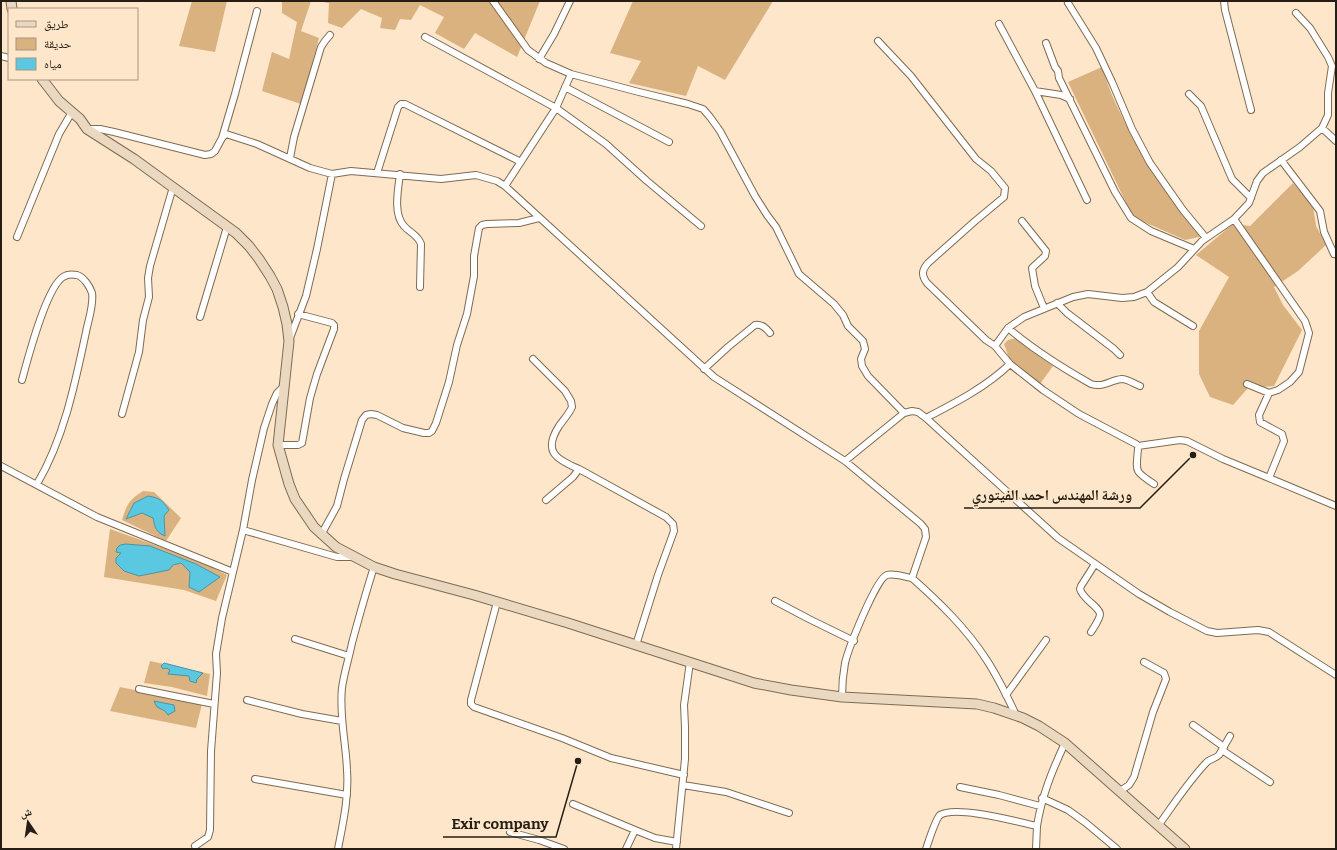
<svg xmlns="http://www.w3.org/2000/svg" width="1337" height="850" font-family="Bitter,'Noto Naskh Arabic',serif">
	<rect width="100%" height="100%" fill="#fde6ca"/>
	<path fill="#d9b280" d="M192 1H227L215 52 179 46Z
		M282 1H311L301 31 319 38 301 104 262 91 272 52 289 59 297 22 282 13Z
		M316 1H540L517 57 475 33 464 49 435 33 444 17 420 5 411 20 400 19 395 30 380 28 382 18 361 9 342 28 328 23 329 3Z
		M633 1H773L725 80 698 66 686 96 629 83 641 61 610 53Z
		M1102 67C1106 79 1110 92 1116 104 1137 151 1167 194 1199 234V237L1185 240 1135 218 1130 211 1068 82Z
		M1293 183 1313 206 1316 226 1326 245 1298 271 1274 287 1283 305 1302 330 1274 386 1248 388 1233 405 1210 397 1199 374V331L1229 277 1196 255 1233 224 1250 226Z
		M1016 338 1030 350 1053 366 1040 384 1009 358 1004 344 1008 340Z
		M143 491 154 492 181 518 166 541 122 520C127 504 129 500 143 491Z
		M110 529 197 560 227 575 216 601 184 590 104 577Z
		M150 661 210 674 207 696 172 687 144 683Z
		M120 687 202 704 196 728 110 711Z"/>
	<path fill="#5ac8e0" stroke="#4a95a3" d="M148 496C160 498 162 500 169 510L164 516 165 536C156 532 155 528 153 518L142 513 126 519 134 503Z
		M126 544 150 546 196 564 220 577 199 592 189 587 190 572 181 563 173 565 169 570 139 576 124 571 116 563V558L121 553 116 552 117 548 120 545Z
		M164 663 203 673 197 679 196 683 190 681 189 676 168 674 170 670 166 668 163 669 161 666Z
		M154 701 174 705 175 711 168 715 165 711 157 707Z"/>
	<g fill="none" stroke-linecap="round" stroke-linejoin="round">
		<defs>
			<path id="street" d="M493 1 528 50 546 63 571 74 556 108 505 186
				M1224 1 1225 10 1251 110
				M1068 3 1096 48 1112 82 1132 129 1150 163 1183 210 1206 238
				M999 24 1035 91
				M425 37 556 108 606 144 647 181 701 226
				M878 41 911 76 976 159 991 171 1005 188 1004 197 974 222 928 263C922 270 921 275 927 283L986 340 995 346
				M1046 43 1055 67 1058 71 1059 78 1115 192 1131 218 1151 231 1194 249
				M1 56 9 58
				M539 59 554 34 570 1
				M571 74 635 91 688 104 703 109 710 117 720 131 755 196 767 215 776 227 799 274 834 304 843 315 848 326 863 341 865 349 861 359 862 366 868 376 904 413
				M565 87 669 142
				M1189 94 1201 106 1232 179 1251 198
				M1070 99 1061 95 1035 91 1087 200
				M1322 128 1336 141
				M89 129H100L114 132 205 155 211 154 215 151 222 138 235 94 257 11
				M222 138 226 134 257 144 310 168 332 174 351 171 441 179 476 175 497 181 505 186 714 377 845 461 921 524 925 529 926 537 912 578C905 577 894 573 887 575 876 578 848 650 845 663 843 674 842 686 842 697
				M290 158 294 137 321 47 325 41 330 35
				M1281 160 1320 211 1324 232 1334 254
				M377 173 398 107 401 104H405L521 162
				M400 174C398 190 393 214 404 226 410 233 418 235 421 244L420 287
				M1234 219 1305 321 1309 333 1299 372 1290 382 1278 390 1269 393 1247 384
				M1022 221 1046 251 1045 256 1032 268 1035 286 1044 308
				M17 237 59 134 72 112
				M1147 292 1154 302 1193 326
				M1057 303 1067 313 1114 349 1120 355
				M200 317 227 227
				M1008 328C1034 350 1061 367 1091 384 1104 388 1110 380 1122 379 1127 379 1135 384 1140 386
				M290 338 306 296 317 249 332 174
				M533 359 565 391 571 401 572 407C569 414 564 419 559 426 543 451 555 459 579 469
				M1010 364 1043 390 1079 414 1136 444 1138 446V449C1136 472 1134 471 1154 484
				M704 369 728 347 755 325C762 324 766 328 770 333
				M22 380C28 358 46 288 63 277 67 274 72 274 77 275 84 277 90 287 92 293 94 305 88 321 86 332 75 384 64 438 37 484
				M1269 393 1259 415 1260 422 1282 434 1284 441 1269 478 1336 506
				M122 414 139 352 143 320 149 297 148 278 150 266 173 187
				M926 418C955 403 986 387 1010 364L995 346 1008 328 1024 317 1073 297 1088 294 1122 298 1134 297 1147 292 1178 267 1202 241 1234 219 1249 203 1257 181 1263 173 1300 147 1322 128 1328 115V93L1332 66 1328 57 1310 28 1296 13
				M278 445H298L302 443 310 398 317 374 334 329V325L332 323 298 314
				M1138 446 1180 440 1187 441 1223 459 1269 478
				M845 461 904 413 912 411 918 412 926 418 1058 538 1139 594 1170 612 1207 631 1217 633 1258 630 1269 632 1336 675
				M1 466 97 517 233 572
				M546 500 573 477 579 469 666 517 673 524 674 531 658 575 636 645
				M243 530 337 557H354
				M321 535 337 506 344 479 362 420 366 415 371 414 377 415 403 428 424 433H429L432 431 436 423 449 382 457 345 467 314 474 276V256L479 228 482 225 487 224 519 223 539 218
				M912 578C939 602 966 628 986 659 998 677 1007 696 1016 715
				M775 601 809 619 854 641
				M497 602 471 700V704L474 707 562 738 611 758 684 775
				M1091 632C1094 627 1100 619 1100 614 1099 606 1083 600 1080 589L1081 586 1095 564
				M295 639 349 656
				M139 689 214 704
				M1006 695 1046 640
				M247 700 302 714 342 721
				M1193 725 1224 747
				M1222 750 1270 782
				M255 779 347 795
				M683 785 726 792 789 813
				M960 787 999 795 1040 806
				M1120 791 1129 785 1134 777 1153 712 1166 679 1164 673 1144 662
				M1042 798 1068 810 1086 823 1117 849
				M573 804 635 830
				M1158 826C1174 804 1188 782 1206 763 1209 759 1215 759 1219 755L1230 736
				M510 832 539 840 564 849
				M195 846 208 837 210 830 211 751 217 673 216 654 222 618 243 530 252 480 264 428 272 404 277 393 283 387
				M338 849C343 823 349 797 347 770 346 743 339 715 342 688 344 673 349 658 352 643 359 617 366 592 374 567
				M626 849 635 830 655 838 677 842
				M676 849 685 759V727L684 705 690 662
				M926 849C928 843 936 818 940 815 956 805 1018 822 1037 826 1042 795 1052 771 1065 743
				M1036 849 1037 826"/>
			<path id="secondary" d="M11 1 12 9
				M42 79 59 101 80 119 87 129 134 159 236 233 249 246 259 259 270 276 277 289 283 307 287 324 289 341 278 445 289 484 295 499 314 527 336 547 374 567 395 574 474 595 568 623 754 683 791 690 842 697 977 704 994 708 1023 718 1039 726 1065 743 1185 849"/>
		</defs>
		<use href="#street" stroke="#7f6b52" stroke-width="8"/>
		<use href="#secondary" stroke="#7f6b52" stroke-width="11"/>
		<use href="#street" stroke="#fff" stroke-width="6"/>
		<use href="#secondary" stroke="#ead9c0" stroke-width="9"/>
	</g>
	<path fill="none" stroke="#261e14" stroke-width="1.5" d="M1193 455L1140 508H964M578 761L556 837H443"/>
	<g fill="#261e14" stroke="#fde6ca" stroke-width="1.5">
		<circle cx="1193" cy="455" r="4"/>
		<circle cx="578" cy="761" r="4"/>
	</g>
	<g font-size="15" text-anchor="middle" font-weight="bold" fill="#261e14" stroke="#fde6ca" stroke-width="4" stroke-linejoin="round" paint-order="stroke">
		<text x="1052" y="500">ورشة المهندس احمد الفيتوري</text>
		<text x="500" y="829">Exir company</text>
	</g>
	<rect width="1337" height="850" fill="none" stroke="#261e14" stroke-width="4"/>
	<rect x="8" y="8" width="130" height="72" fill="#fde6ca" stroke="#a79681"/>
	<rect x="16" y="21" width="20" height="6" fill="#ead9c0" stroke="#a79681"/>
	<text x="44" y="28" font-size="12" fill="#261e14">طريق</text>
	<rect x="16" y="38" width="20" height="12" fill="#d9b280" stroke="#a79681"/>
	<text x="44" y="48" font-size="12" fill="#261e14">حديقة</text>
	<rect x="16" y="58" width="20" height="12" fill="#5ac8e0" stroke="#a79681"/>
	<text x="44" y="68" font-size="12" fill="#261e14">مياه</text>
	<g transform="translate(28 822) rotate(347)" stroke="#fde6ca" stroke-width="3" paint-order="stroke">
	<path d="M0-3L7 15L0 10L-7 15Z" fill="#261e14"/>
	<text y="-6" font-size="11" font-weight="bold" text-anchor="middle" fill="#261e14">ش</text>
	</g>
</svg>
